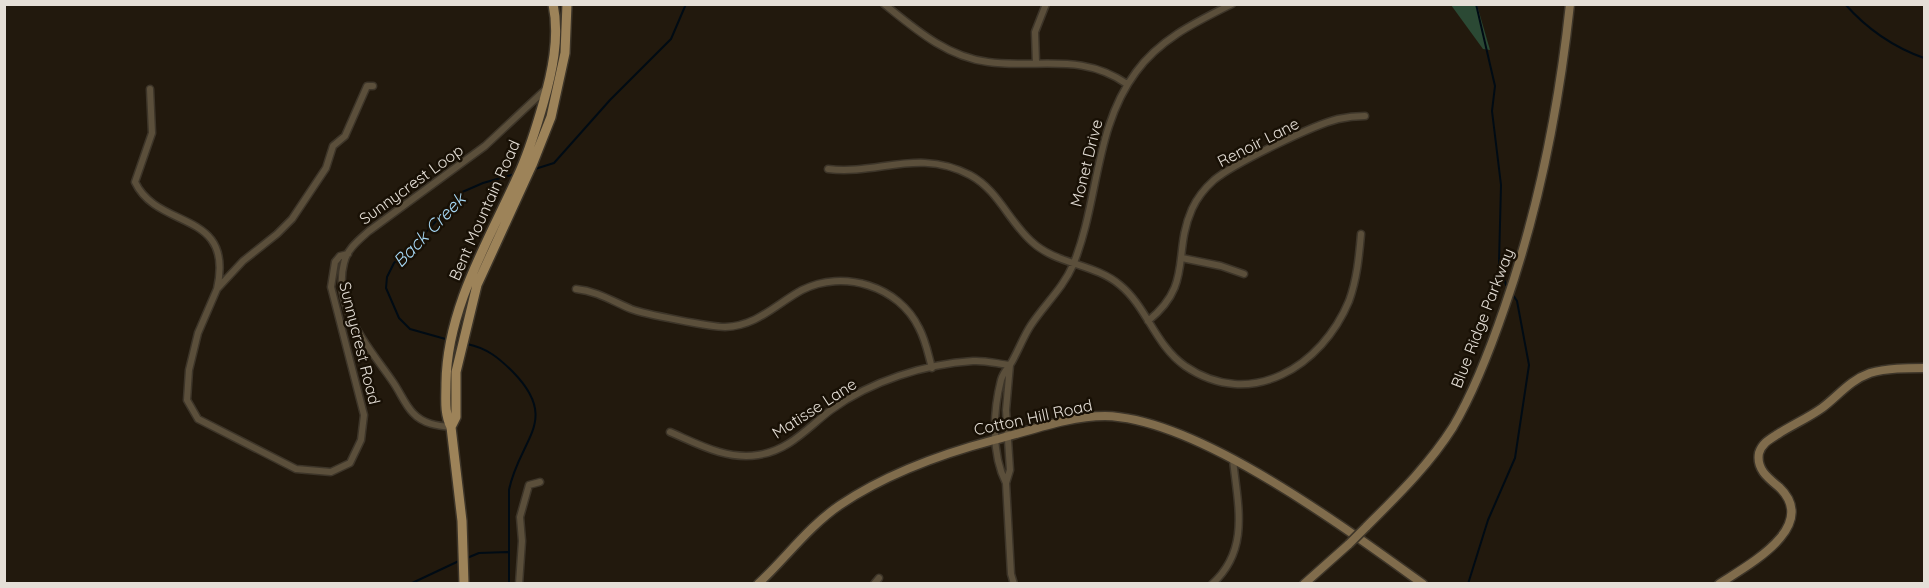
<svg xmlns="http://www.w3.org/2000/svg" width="1929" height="588" font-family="Quicksand,sans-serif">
	<rect width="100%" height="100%" fill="#22190d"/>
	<path fill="#2b4934" d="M1451 5H1477L1490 50 1483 49Z"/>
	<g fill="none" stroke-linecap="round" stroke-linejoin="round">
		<path stroke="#000b14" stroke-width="2" d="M1476 4 1495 86 1492 111 1501 185 1499 263 1506 285
			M1845 4C1867 29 1893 47 1924 58
			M535 169 554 163 610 100 671 39 686 4
			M449 340 410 329 399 318 386 288 387 277 394 263 430 228 460 193 483 183 515 174
			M467 344C487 348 499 358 513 372 561 421 519 439 509 490V584
			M467 558 479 553 508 552
			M410 584 461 560
			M1468 584 1488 520 1515 458 1529 365 1517 301 1513 295"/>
		<defs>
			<path id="street" d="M884 4C915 29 947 57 988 62 1039 69 1081 52 1127 84
				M1036 63 1035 32 1046 4
				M150 89 152 133 135 182C158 231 235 209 217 289
				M828 169C879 175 918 148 970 175 998 190 1008 220 1031 241 1056 265 1094 263 1120 285 1147 307 1155 345 1185 366 1251 411 1322 366 1349 301 1357 279 1359 257 1361 234
				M348 254 340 256 335 262 331 287 364 415 361 440 350 463 331 472 296 469 198 419 187 400 189 370 198 333 217 289 243 261 277 234 292 219 326 168 333 146 345 136 367 86H373
				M1182 258 1221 266 1244 274
				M576 289C597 291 612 301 631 309 644 314 711 327 725 327 757 326 776 304 802 290 843 269 899 286 919 328 926 341 928 354 932 368
				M1148 321C1194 284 1172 254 1192 209 1197 198 1205 188 1214 180 1233 164 1313 125 1338 119 1347 117 1356 116 1365 116
				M1010 365 1006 410 1010 470 1006 483 1011 574 1014 584
				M451 427C438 426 423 424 413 413 405 405 400 392 393 382 370 348 332 309 344 263 347 249 359 240 369 231L485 146 546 89
				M670 432C698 444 726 460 758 455 790 450 807 428 831 410 871 381 925 364 973 361 985 360 998 364 1010 365
				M1006 483C991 454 993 411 1001 380 1003 373 1006 370 1010 365 1018 352 1023 337 1031 325 1045 304 1063 288 1073 265 1099 202 1094 128 1136 72 1160 39 1196 22 1232 4
				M519 584 522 541 520 517 529 485 540 482
				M874 584 879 578
				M1212 584C1250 550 1238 506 1233 460"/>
			<path id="secondary" d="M1366 527C1397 496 1429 465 1453 427 1475 390 1491 347 1505 306 1539 208 1559 107 1570 4
				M758 584C785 559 809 526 840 505 886 474 941 454 994 440 1030 431 1068 416 1105 416 1198 418 1346 529 1423 584
				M1304 584 1349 544
				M1719 584C1746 566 1821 527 1779 487 1768 478 1756 469 1759 453 1762 443 1770 439 1778 434 1792 425 1808 418 1822 408 1838 396 1850 380 1870 373 1887 368 1907 368 1924 368"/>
			<path id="primary" d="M451 427 456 417V372L477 285 532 165 551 117 565 53 567 4
				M464 584 462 521 451 427C444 413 446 399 446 383 447 306 491 237 521 169 530 148 537 125 543 104 552 73 560 37 553 4"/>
		</defs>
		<use href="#street" stroke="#3d3529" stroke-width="9"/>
		<use href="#secondary" stroke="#3d3529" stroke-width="11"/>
		<use href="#primary" stroke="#3d3529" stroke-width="12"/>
		<use href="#street" stroke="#5b4f3b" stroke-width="6"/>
		<use href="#secondary" stroke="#806c4c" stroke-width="8"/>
		<use href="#primary" stroke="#9d8359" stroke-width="9"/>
		<defs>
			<path id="secondary-bridge" d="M1349 544 1366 527"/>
		</defs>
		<use href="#secondary-bridge" stroke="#3d3529" stroke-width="11" stroke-linecap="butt"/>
		<use href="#secondary-bridge" stroke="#806c4c" stroke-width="8"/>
	</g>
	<g text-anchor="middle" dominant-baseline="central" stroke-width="5" stroke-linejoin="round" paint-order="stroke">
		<g font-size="16" fill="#e5dfd7" stroke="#181005">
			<text transform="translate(1258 142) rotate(-27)">Renoir Lane</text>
			<text transform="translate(1086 163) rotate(-76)">Monet Drive</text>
			<text transform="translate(411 184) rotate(-36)">Sunnycrest Loop</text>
			<text transform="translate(484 210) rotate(-66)">Bent Mountain Road</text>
			<text transform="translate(1482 318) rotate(-69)">Blue Ridge Parkway</text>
			<text transform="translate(360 343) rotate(76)">Sunnycrest Road</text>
			<text transform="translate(814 408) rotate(-33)">Matisse Lane</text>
			<text transform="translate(1033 417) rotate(-12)">Cotton Hill Road</text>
		</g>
		<g font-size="18" font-style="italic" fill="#a6d7f4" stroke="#181005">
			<text transform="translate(429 230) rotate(-46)">Back Creek</text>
		</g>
	</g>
	<rect width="1929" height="588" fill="none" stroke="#e5dfd7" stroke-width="12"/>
</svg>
